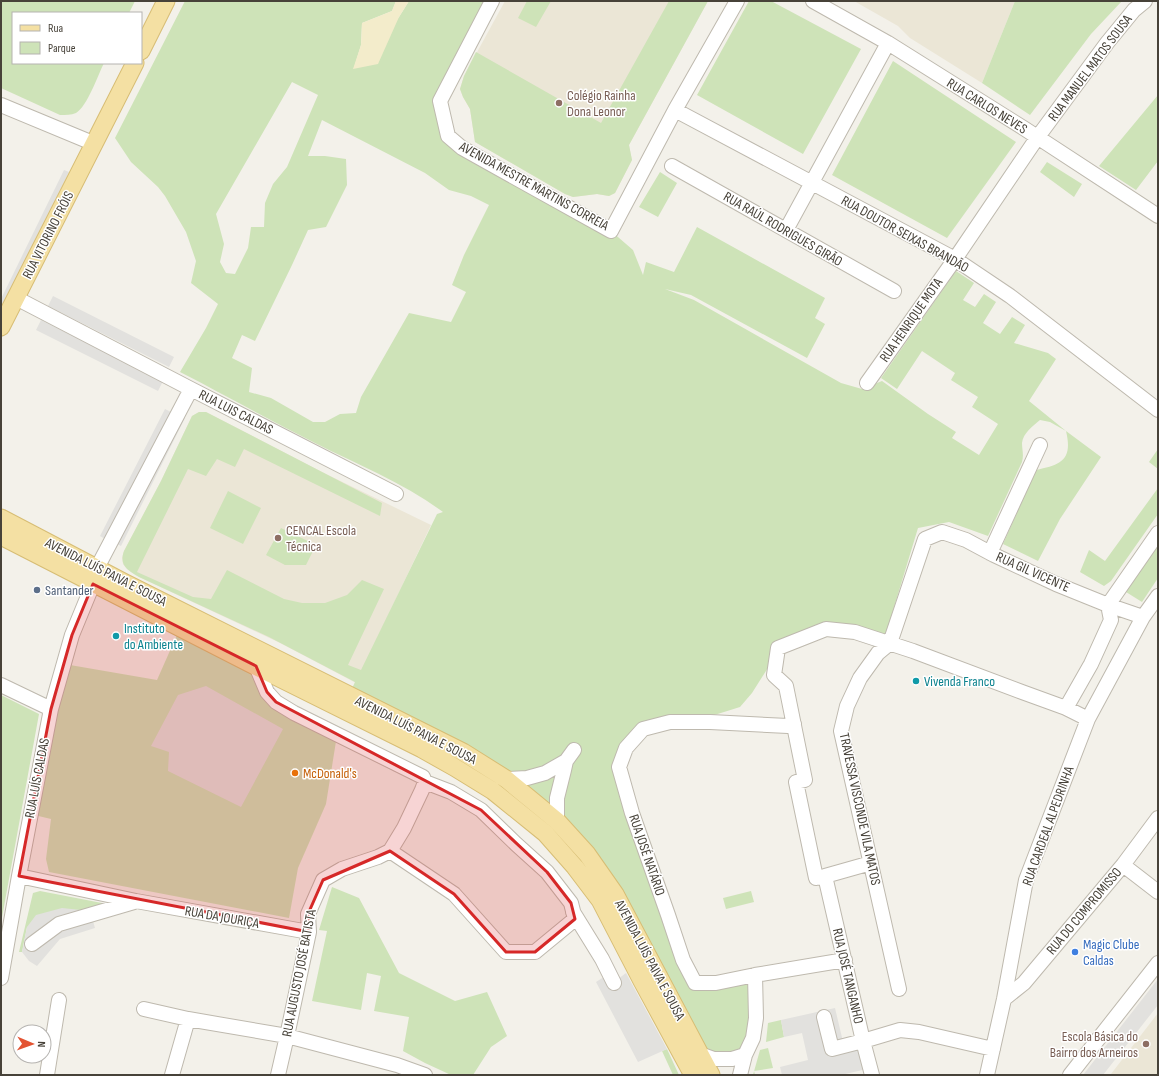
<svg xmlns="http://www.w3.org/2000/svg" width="1159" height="1076" font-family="'Sofia Sans Condensed',sans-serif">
	<rect width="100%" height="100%" fill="#f3f1ea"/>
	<path fill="#ebe6d6" d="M505 1H708L629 145 632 160 615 193 609 196 597 194 573 197 565 194 475 142 470 109 463 97 460 89 464 76Z
		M854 1H1015L982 83 910 38 898 26Z
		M199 412H206L322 472 431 525 356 683 280 643 139 577 127 569 123 564 122 558 124 551 161 481 192 416Z
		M1158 1013V1075H1110L1111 1074Z"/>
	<path fill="#cee3b8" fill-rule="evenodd" d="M1 1H135L129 13H13V63H104C98 75 87 107 76 113 71 115 66 115 60 115L1 88Z
		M185 1H396L392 11 362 23 361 45 354 68 399 17 409 1H493L440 101 448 136 611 231 633 250 643 275 646 262 674 272 697 227 825 298 815 318 825 324 807 358 691 295 665 289 694 300 841 383 862 389 882 381 928 414 956 432 952 438 979 455 998 424 972 407 978 397 951 380 955 373 922 351 897 389 881 378 956 271 974 283 963 300 975 307 984 294 996 302 983 323 1000 334 1012 317 1025 325 1014 343 1048 353 1056 359 1029 401 1066 431 1101 457 1060 519 1038 561 1003 544 1036 470C1061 465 1073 460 1066 431L1050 422 1040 420C1033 426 1023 433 1022 443 1022 449 1024 455 1022 462L988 536 949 522 918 528 885 637 803 634 781 647 752 693 740 707 708 717 670 722 633 741 622 773 684 960 702 980 755 975 745 1055 700 1054 615 894 506 779 349 695 355 682 269 637 139 577C127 570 119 565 124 551L161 481 192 416 199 412H206L382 503 380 516 244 449 235 467 217 459 206 476 188 469 137 572 193 597 211 599 227 570 284 599 302 603H325L347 595 362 580 384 589 348 665 361 670 437 514 443 512C404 483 358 465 315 443 269 420 225 395 180 372L206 328 218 304 191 283 196 261 186 232 165 196 158 187 131 162 115 138ZM292 82 318 95 287 167 273 184 265 203 264 227H251L248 248 235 274 226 273 220 262 224 244 216 214ZM322 120 425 173 449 190 471 196 489 205 464 255 452 285 466 292 451 322 409 313 361 397 356 413 340 414 325 422H313L271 398 249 392 252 368 232 358 242 335 255 341 292 265 308 230 326 227 347 185 346 159 325 156H308Z
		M527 1H551L536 27 518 18Z
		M669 1H708L629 145 632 160 615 193 609 196 597 194 573 197 565 194 475 142 470 109 463 97 460 89 464 76 476 52 601 123Z
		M749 1H771L861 49 803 154 697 95Z
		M1015 1H1122L1091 34 1030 115 982 83Z
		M893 61 1016 142 947 238 832 175Z
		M1158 95V161L1136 190 1099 166Z
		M1047 162 1082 184 1074 197 1040 172Z
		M660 172 677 183 658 217 639 207Z
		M1158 449V469L1149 462Z
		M1158 488V514L1111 581 1104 586 1080 572 1089 550 1105 561Z
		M228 491 261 508 243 544 210 528Z
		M281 528 316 545 306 565H285L266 555Z
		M1158 544V578L1142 602 1126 592Z
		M180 628 256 666 267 692 337 735 326 804 298 868 289 918 49 872 46 859 51 819 30 814 51 709 70 665 157 680Z
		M1 695 39 714 1 923Z
		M332 887 359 898 399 973 455 1001 487 992 507 1036 491 1047 473 1075H451L425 1063 403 1051 409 1017 374 1011 381 976 367 973 361 1010 312 1001 327 931 319 930Z
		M40 891 102 903 103 912 27 927 22 952H19L33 893Z
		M751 891 754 902 726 909 723 898Z
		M781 1020 784 1037 766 1042 768 1023Z
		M768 1048 773 1068 754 1071 755 1075H753L760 1050Z
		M667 1049 679 1075H673L662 1051Z"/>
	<path fill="#f3eccb" d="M396 1H409L399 17 378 64 353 69 361 45 362 23 392 11Z"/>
	<path fill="#e2e1de" d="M64 170 69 172 1 310V299Z
		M53 296 174 357 169 367 48 306Z
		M41 320 163 381 158 391 36 330Z
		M165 409 171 412 105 539 100 536Z
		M181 416 185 418 121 546 117 544Z
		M206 686 283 729 241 807 168 771 169 752 151 746 178 695Z
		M62 908 90 911 95 928 60 939 37 966 29 961 22 952 27 927 36 915Z
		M613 971 618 979 626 973 667 1049 638 1062 596 982Z
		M1158 979V1005L1103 1075H1083Z
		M835 1008 844 1046 863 1041 871 1068 841 1075H782L780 1067 808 1060 802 1033 784 1037 781 1020Z"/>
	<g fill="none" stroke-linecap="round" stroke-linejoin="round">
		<defs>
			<path id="minor" d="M492 1 440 101 448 136 462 148 611 231 675 110 737 1
				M813 1 888 43 1025 129 1158 216
				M1 105 95 144
				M675 110 955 259 1010 296 1158 410
				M672 166 894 291
				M786 230 888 43
				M16 298 191 389
				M867 383 955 259 1037 138 1107 43 1134 10 1145 1
				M990 553 1040 445
				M97 568 191 389 396 494
				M890 643 878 653 860 678 847 706 841 731 899 989
				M890 643 925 539 942 532 966 540 994 555 1056 584 1108 605 1143 617
				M256 666 267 692 276 702 294 713 423 777 425 782 451 792 481 810 516 844 547 872 571 903 575 919 535 952H506L454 894 390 851
				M1 685 51 709
				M1066 708 1091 664 1111 620 1108 605 1158 533
				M794 724 788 726 710 722H670L643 729 626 748 619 767 632 813 668 915 683 960 695 983H716L755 975 845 960
				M506 779 527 778 545 773 566 761
				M557 821V798L564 770 566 761 574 750
				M1123 865 1158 892
				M19 876 136 901 309 932
				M825 876 871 863
				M573 912 602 959 614 983
				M32 944 59 924 134 902
				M1 978 19 876 51 709 72 635 93 584
				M1004 999 1024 983 1123 865 1158 818
				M144 1009 188 1019 287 1036 397 1065 425 1075
				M824 1017 832 1049 863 1041 900 1030 919 1032 993 1049
				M700 1054 714 1059H732L745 1055
				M47 1075 59 1000
				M172 1075 188 1019
				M278 1075 287 1036 309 932 308 914 323 880 342 869 378 857 390 851 404 828 422 790 425 782
				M740 1075 745 1055 753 1038 756 1018 755 975
				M872 1075 863 1041 825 876 816 878 796 782 805 780 786 686 774 675 778 648 826 629 855 632 913 651 1022 692 1066 708 1088 719
				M987 1075 1004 999 1026 880 1088 719 1143 617 1158 596
				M1070 1075 1158 963"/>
			<path id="major" d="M141 51 166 1
				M1 327 135 63
				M1 518 125 583 463 752 506 779 557 821 587 854 615 894 711 1075
				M1 536 249 663 422 749 454 767 493 791 545 833 575 867 600 900 642 981 693 1075"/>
		</defs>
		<use href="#minor" stroke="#beb9ae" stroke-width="16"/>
		<use href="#major" stroke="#d7bd74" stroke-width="19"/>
		<use href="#minor" stroke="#fff" stroke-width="14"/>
		<use href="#major" stroke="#f4e0a3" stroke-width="17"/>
	</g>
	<path fill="#d62828" fill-opacity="0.2" stroke="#d62828" stroke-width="3" stroke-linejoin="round" d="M93 584 256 666 267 692 276 702 481 810 547 872 571 903 575 919 535 952H506L454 894 390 851 323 880 308 914 309 932 19 876 51 709 72 635Z"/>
	<g fill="#8d6e63" stroke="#fff" stroke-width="1.5">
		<circle cx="559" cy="103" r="4"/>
		<circle cx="278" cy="538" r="4"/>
		<circle cx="1146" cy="1044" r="4"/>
	</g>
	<circle fill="#5c6f8a" stroke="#fff" stroke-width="1.5" cx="37" cy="590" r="4"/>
	<g fill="#0f9aa8" stroke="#fff" stroke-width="1.5">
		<circle cx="116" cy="636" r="4"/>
		<circle cx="916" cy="681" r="4"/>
	</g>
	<circle fill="#e8710a" stroke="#fff" stroke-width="1.5" cx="295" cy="773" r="4"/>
	<circle fill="#3f7fe0" stroke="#fff" stroke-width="1.5" cx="1075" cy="952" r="4"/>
	<g text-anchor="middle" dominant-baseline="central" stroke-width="3" stroke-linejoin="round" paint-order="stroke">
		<g font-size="14" fill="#474239" stroke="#fff">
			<text transform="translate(1090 68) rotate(-53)">RUA MANUEL MATOS SOUSA</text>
			<text transform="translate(987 106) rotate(32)">RUA CARLOS NEVES</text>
			<text transform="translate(534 186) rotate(29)">AVENIDA MESTRE MARTINS CORREIA</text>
			<text transform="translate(783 229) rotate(30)">RUA RAÚL RODRIGUES GIRÃO</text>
			<text transform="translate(905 234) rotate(29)">RUA DOUTOR SEIXAS BRANDÃO</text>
			<text transform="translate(48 235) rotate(-63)">RUA VITORINO FRÓIS</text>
			<text transform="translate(911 320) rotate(-55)">RUA HENRIQUE MOTA</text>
			<text transform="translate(236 412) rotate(27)">RUA LUIS CALDAS</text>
			<text transform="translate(106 572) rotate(27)">AVENIDA LUÍS PAIVA E SOUSA</text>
			<text transform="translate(1033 572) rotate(24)">RUA GIL VICENTE</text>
			<text transform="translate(416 730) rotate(27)">AVENIDA LUÍS PAIVA E SOUSA</text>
			<text transform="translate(37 778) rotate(-79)">RUA LUÍS CALDAS</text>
			<text transform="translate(860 809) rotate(78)">TRAVESSA VISCONDE VILA MATOS</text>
			<text transform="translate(1048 826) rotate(-70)">RUA CARDEAL ALPEDRINHA</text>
			<text transform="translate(647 855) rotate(71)">RUA JOSÉ NATÁRIO</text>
			<text transform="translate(1084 911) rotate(-50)">RUA DO COMPROMISSO</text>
			<text transform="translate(222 917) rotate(10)">RUA DA JOURIÇA</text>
			<text transform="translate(650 960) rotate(62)">AVENIDA LUÍS PAIVA E SOUSA</text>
			<text transform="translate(299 973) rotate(-79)">RUA AUGUSTO JOSÉ BATISTA</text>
			<text transform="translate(848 976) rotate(77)">RUA JOSÉ TANGANHO</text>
		</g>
		<g font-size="14" fill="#785e54" stroke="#fff" text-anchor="start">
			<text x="567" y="95">Colégio Rainha<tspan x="567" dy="16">Dona Leonor</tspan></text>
			<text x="286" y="530">CENCAL Escola<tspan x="286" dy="16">Técnica</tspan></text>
			<text x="1138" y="1036" text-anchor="end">Escola Básica do<tspan x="1138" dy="16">Bairro dos Arneiros</tspan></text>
		</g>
		<g font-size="14" fill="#4e5e75" stroke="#fff" text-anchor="start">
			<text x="45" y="590">Santander</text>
		</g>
		<g font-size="14" fill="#0d838f" stroke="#fff" text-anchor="start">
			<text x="124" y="628">Instituto<tspan x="124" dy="16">do Ambiente</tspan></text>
			<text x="924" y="681">Vivenda Franco</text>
		</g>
		<g font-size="14" fill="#c56008" stroke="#fff" text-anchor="start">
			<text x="303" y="773">McDonald's</text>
		</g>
		<g font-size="14" fill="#366cbe" stroke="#fff" text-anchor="start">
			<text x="1083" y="944">Magic Clube<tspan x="1083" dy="16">Caldas</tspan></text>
		</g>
	</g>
	<rect width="1159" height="1076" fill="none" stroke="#474239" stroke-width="4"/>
	<rect x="12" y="12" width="130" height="52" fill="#ffffff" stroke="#b5b3b0"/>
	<rect x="20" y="25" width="20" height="6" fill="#f4e0a3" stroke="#b5b3b0"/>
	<text x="48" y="32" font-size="12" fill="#474239">Rua</text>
	<rect x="20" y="42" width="20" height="12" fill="#cee3b8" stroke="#b5b3b0"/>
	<text x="48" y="52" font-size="12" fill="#474239">Parque</text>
	<g transform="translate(32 1044) rotate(92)"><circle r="19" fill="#ffffff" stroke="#b5b3b0"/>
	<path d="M0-3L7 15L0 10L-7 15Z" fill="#e35332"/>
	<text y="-6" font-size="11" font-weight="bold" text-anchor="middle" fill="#474239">N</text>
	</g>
</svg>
